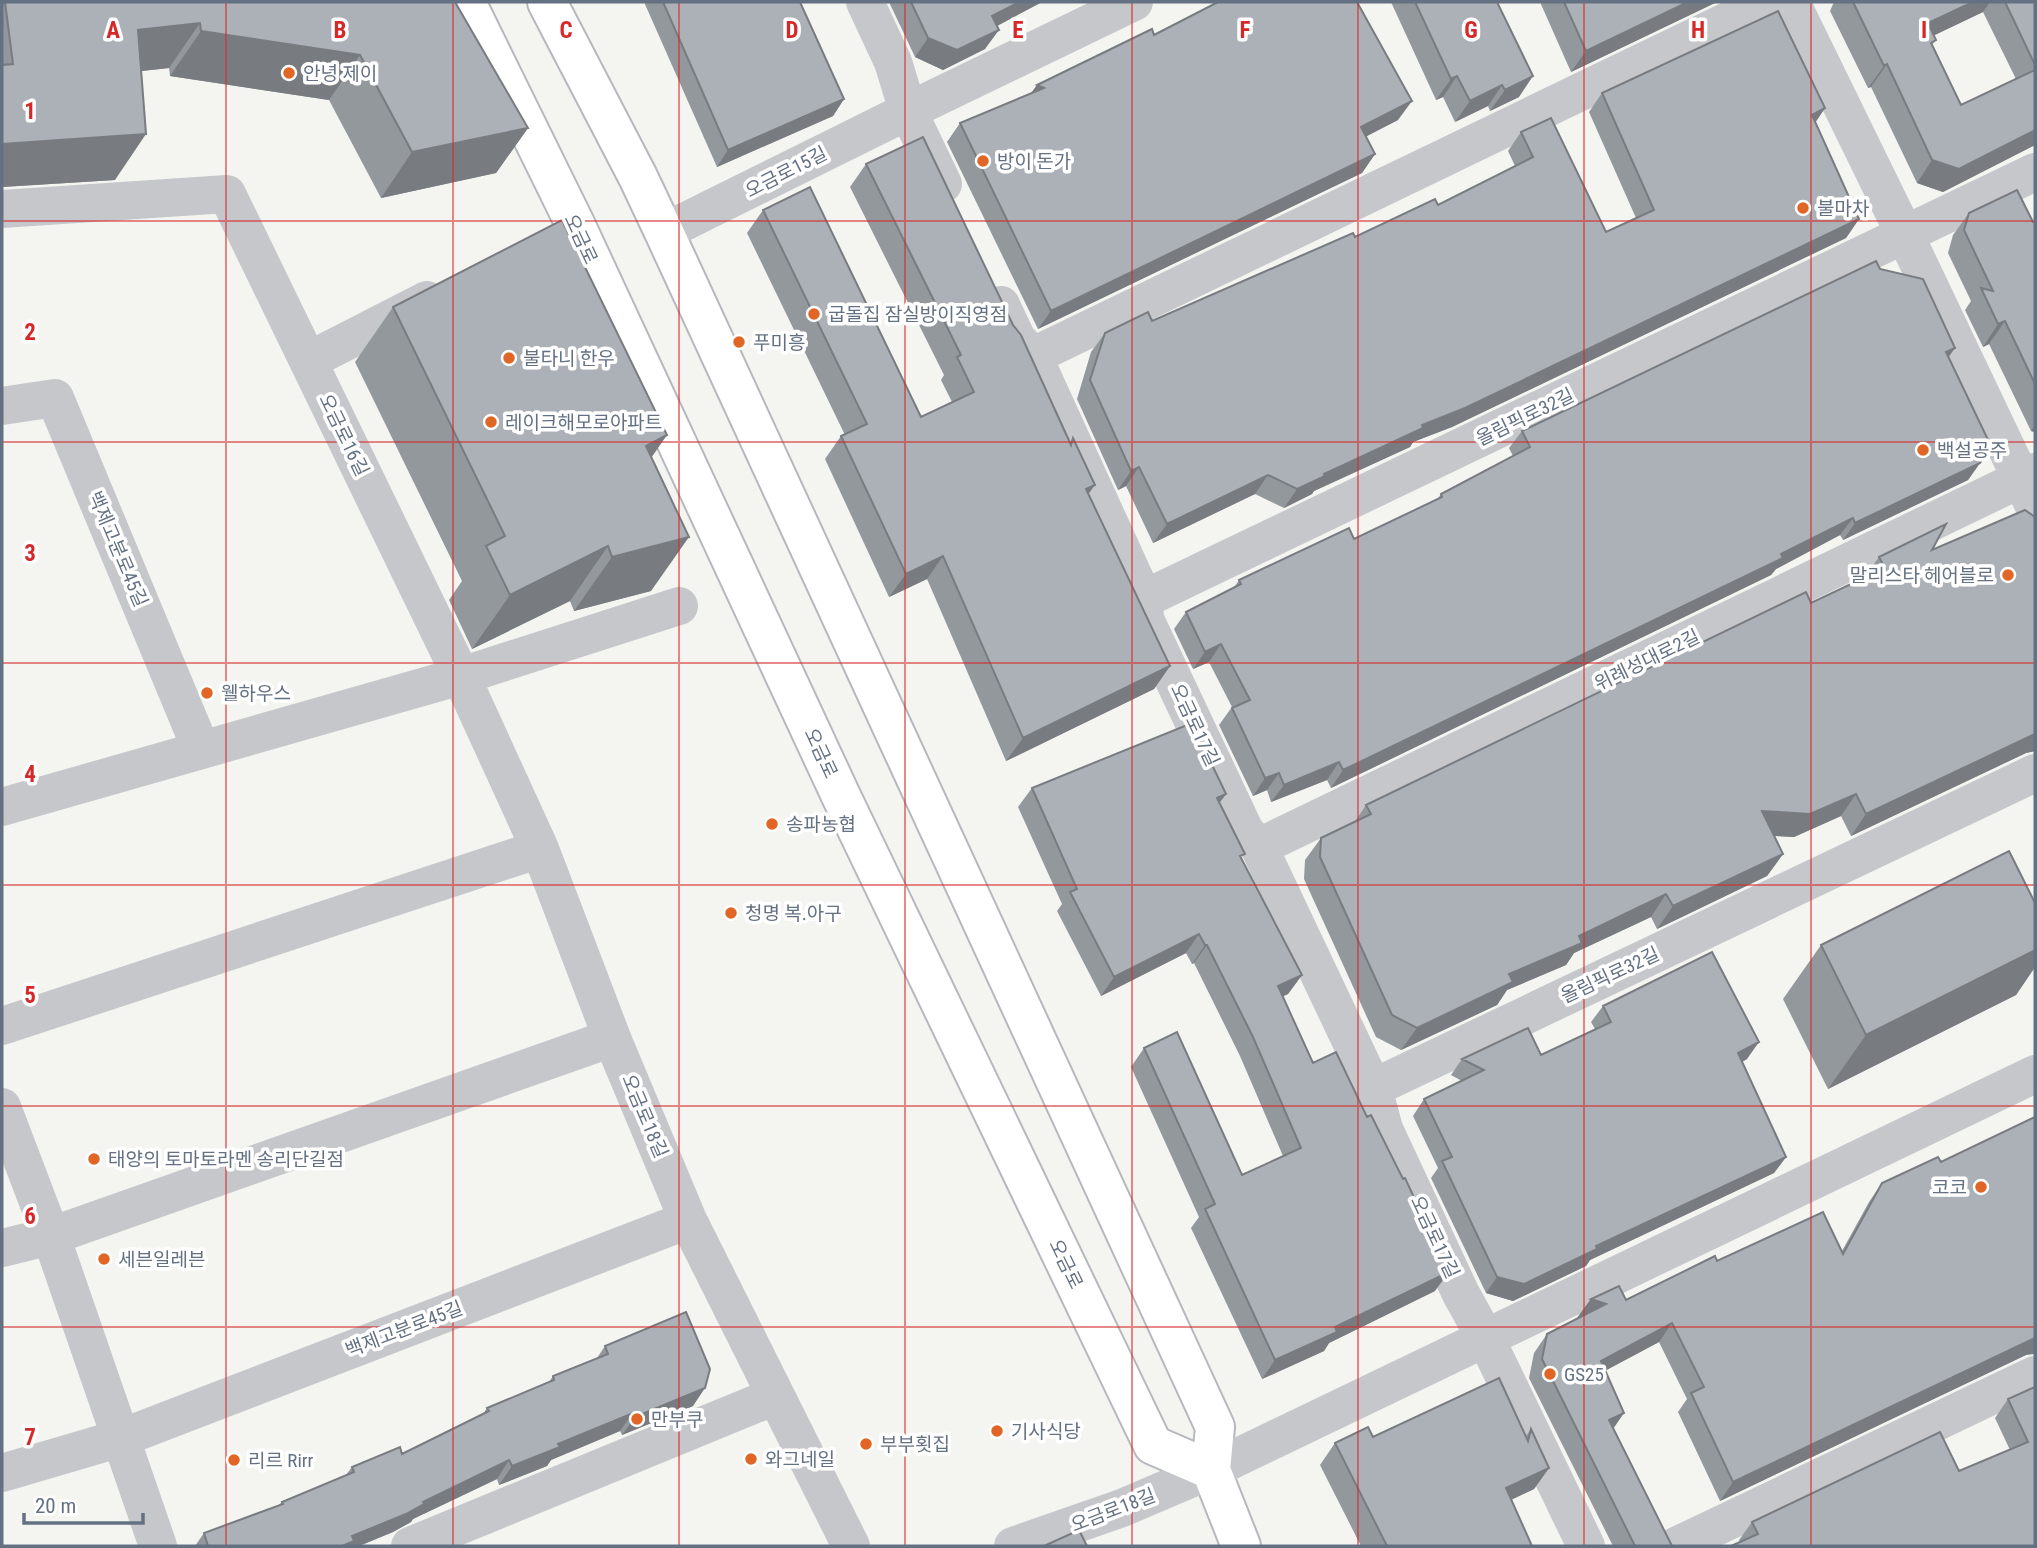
<svg xmlns="http://www.w3.org/2000/svg" width="2037" height="1548" font-family="'Roboto Condensed','Noto Sans KR',sans-serif">
	<rect width="100%" height="100%" fill="#f4f5f1"/>
	<g fill="none" stroke-linecap="round" stroke-linejoin="round">
		<defs>
			<path id="major" d="M466 2 576 226 841 796 1153 1445 1211 1470
				M547 2 638 177 664 232 1215 1427 1211 1470 1241 1546"/>
		</defs>
		<use href="#major" stroke="#b5b8bd" stroke-width="42"/>
		<path stroke="#c5c7cb" stroke-width="38" d="M865 2 893 62 908 111 943 184
			M1791 2 1905 235 2035 508
			M2 209 227 194 461 676 540 849 612 1038 688 1220 851 1546
			M664 232 908 111 1134 2
			M1001 305 1017 339 1033 356 1144 599 1145 619 1245 831 1259 847 1373 1088 1384 1129 1461 1294 1486 1339 1586 1546
			M1033 356 1767 2
			M308 361 427 300
			M2 406 55 398 201 749
			M1144 599 2035 172
			M2 807 461 676 679 606
			M1259 847 2035 472
			M2 1026 540 849
			M1373 1088 2035 773
			M2 1107 51 1236 158 1546
			M2 1248 51 1236 612 1038
			M2 1473 121 1438 688 1220
			M410 1546 775 1396
			M1013 1546 1122 1508 1211 1470 2035 1074
			M1676 1546 2035 1375"/>
		<use href="#major" stroke="#fff" stroke-width="38"/>
	</g>
	<path fill="#93989d" fill-rule="evenodd" d="M2 2H455L528 128 496 173 381 198 329 100 170 76 169 68 141 71 115 180 2 187Z
		M644 2H800L844 99 833 116 717 167Z
		M889 2H1042L997 26 985 49 943 70 915 57Z
		M1391 2H1497L1519 97 1490 111 1488 106 1455 122 1443 97 1436 100Z
		M1540 2H1717L1571 72Z
		M1834 2H2035V145L1943 192 1917 183 1871 87 1868 88 1830 11ZM1983 12 2016 79 1961 105 1933 45 1934 35Z
		M1154 35 1398 120 1366 136 1375 154 1362 173 1038 329 947 142 960 123 1031 93 1037 85Z
		M1602 93 1825 108 1815 123 1859 219 1846 238 1452 427 1413 442 1410 447 1314 491 1312 494 1284 508 1255 494 1153 543 1126 486 1118 490 1077 399 1091 352 1105 333 1152 321 1355 237 1438 205 1515 166 1508 151 1521 132 1606 232 1636 218 1589 112Z
		M866 164 1070 443 1073 438 1088 494 1170 666 1154 689 1006 761 927 579 889 597 825 459 841 436 845 435 747 233 763 210 921 417 952 402 941 380 944 375 850 187Z
		M1969 213 2033 222H2035V432L2031 431 1989 344 1983 347 1965 310 1971 301 1948 253 1953 235Z
		M1880 269 1948 358 1980 463 1968 480 1843 540 1840 535 1776 569 1771 575 1331 788 1327 780 1271 802 1267 790 1253 796 1219 725 1232 707 1209 662 1193 669 1174 629 1186 612 1233 589 1239 580 1354 539 1437 500 1441 494 1513 456 1509 448 1522 431Z
		M393 307 652 457 651 591 574 611 570 601 472 649 449 600 462 581 355 362Z
		M2035 517V751L2026 753 1851 836 1841 816 1794 837 1774 836 1783 854 1767 876 1657 929 1651 917 1574 953 1566 965 1507 990 1497 1005 1401 1050 1376 1037 1304 879 1305 860 1321 838 1354 823 1366 805 1811 603 1864 578 1879 557 1932 550Z
		M1032 788 1226 794 1219 803 1242 859 1302 975 1288 994 1283 996 1313 1063 1435 1291 1329 1343 1324 1351 1262 1379 1191 1228 1199 1217 1131 1067 1144 1048 1242 1175 1283 1156 1240 1056 1194 963 1192 964 1186 953 1101 996 1057 911 1062 904 1018 807Z
		M2035 903V967L2016 995 1828 1089 1783 999 1821 945Z
		M1603 1006 1747 1059 1742 1062 1786 1157 1774 1173 1590 1260 1586 1266 1513 1301 1486 1293 1431 1178 1438 1168 1413 1116 1424 1099 1462 1081 1451 1075 1462 1059 1541 1055 1595 1029 1591 1022Z
		M1882 1183 2026 1355 1720 1501 1678 1412 1687 1399 1659 1342 1606 1370 1613 1429 1672 1546H1613L1529 1378 1534 1353 1547 1334 1577 1318 1591 1299 1626 1300 1717 1261 1842 1251 1869 1202Z
		M605 1346 693 1406 622 1435 620 1431 551 1460 547 1466 499 1485 497 1479 413 1519 411 1522 393 1532 359 1546H195L204 1533 279 1505 282 1502 346 1475 352 1467 402 1454 483 1414 487 1408 549 1382 553 1376 597 1358Z
		M2035 1387V1546L1740 1542 1739 1540 1752 1522 1959 1471 2010 1450 1995 1418 2008 1399Z
		M1531 1429 1549 1468 1534 1489 1511 1500 1532 1546H1361L1320 1465 1335 1443 1373 1437 1526 1436Z"/>
	<path fill="#787c80" d="M1019 2H1042L978 36 992 16Z
		M1688 2H1717L1571 72 1586 51Z
		M1973 2H1990L1983 12 1912 46 1928 23Z
		M200 23 169 68 106 75 138 30Z
		M999 30 985 49 943 70 915 57 928 38Z
		M201 31 360 55 329 100 170 76Z
		M1887 64 1871 87 1868 88 1884 66Z
		M1457 76 1443 97 1436 100 1451 79Z
		M1533 76 1519 97 1490 111 1505 90Z
		M1037 85 1044 88 1024 104Z
		M1502 85 1488 106 1455 122 1470 101Z
		M844 99 833 116 717 167 728 150Z
		M1412 101 1398 120 1348 146 1361 127Z
		M1825 108 1812 127V115Z
		M528 128 496 173 381 198 412 152Z
		M2035 130V145L1943 192 1917 183 1932 160Z
		M146 134 115 180 2 187V144Z
		M1375 154 1362 173 1038 329 1051 311Z
		M1859 219 1846 238 1452 427 1413 442 1410 447 1314 491 1312 494 1284 508 1297 489 1324 474 1422 425Z
		M2005 321 1989 344 1983 347 1998 324Z
		M1955 348 1943 365 1946 352Z
		M2035 425V432L2031 431Z
		M667 435 629 490 646 446Z
		M1980 463 1968 480 1843 540 1855 523Z
		M1139 467 1126 486 1118 490 1131 471Z
		M1268 475 1255 494 1153 543 1167 524Z
		M1095 485 1078 508 1086 489Z
		M1853 518 1840 535 1776 569 1771 575 1331 788 1343 770 1781 554Z
		M689 537 651 591 574 611 612 557Z
		M608 546 570 601 472 649 510 595Z
		M943 556 927 579 889 597 906 574Z
		M1221 644 1209 662 1193 669 1205 652Z
		M1170 666 1154 689 1006 761 1023 738Z
		M2035 734V751L2026 753 1851 836 1866 814Z
		M1339 762 1327 780 1271 802 1284 785Z
		M1279 773 1267 790 1253 796 1265 778Z
		M1226 794 1212 813 1217 798Z
		M1856 794 1841 816 1794 837 1746 834 1762 811Z
		M1783 854 1767 876 1657 929 1673 906Z
		M1666 894 1651 917 1574 953 1566 965 1507 990 1497 1005 1401 1050 1417 1028 1509 974 1579 936Z
		M1199 934 1186 953 1101 996 1114 977Z
		M1205 945H1207L1194 963 1192 964Z
		M2035 950V967L2016 995 1828 1089 1866 1035Z
		M1302 975 1288 994 1265 1005 1278 986Z
		M1759 1042 1747 1059 1726 1070 1738 1053Z
		M1786 1157 1774 1173 1590 1260 1586 1266 1513 1301 1486 1293 1497 1277 1596 1246Z
		M1449 1272 1435 1291 1329 1343 1324 1351 1262 1379 1275 1360 1335 1327Z
		M1591 1299 1606 1304 1577 1318Z
		M1672 1323 1659 1342 1588 1380 1601 1361Z
		M2035 1338V1354L2026 1355 1720 1501 1733 1482Z
		M705 1388 693 1406 622 1435 635 1417Z
		M633 1413 620 1431 551 1460 547 1466 499 1485 512 1466 558 1444Z
		M1624 1413 1611 1432 1609 1420Z
		M509 1460 497 1479 413 1519 411 1522 393 1532 359 1546H342L352 1536Z
		M1549 1468 1534 1489 1491 1509 1506 1488Z"/>
	<path fill="#abb1b7" stroke="#787c80" stroke-width="2" d="M5 2H455L528 128 412 152 360 55 201 31 200 23 138 30 146 134 2 144V65L13 64Z
		M663 2H800L844 99 728 150Z
		M911 2H1019L992 16 999 30 957 50 928 38Z
		M1218 2H1357L1412 101 1361 127 1375 154 1051 311 960 123 1044 88 1037 85 1152 29 1154 35Z
		M1415 2H1497L1533 76 1505 90 1502 85 1470 101 1457 76 1451 79Z
		M1564 2H1688L1586 51Z
		M1853 2H1973L1928 23 1936 40 1931 43 1961 105 2035 70V130L1959 169 1932 160 1887 64 1884 66Z
		M2005 2H2035V65Z
		M1778 11 1825 108 1812 115 1859 219 1465 408 1422 425 1423 428 1324 474 1325 476 1297 489 1268 475 1167 524 1139 467 1131 471 1090 380 1105 333 1148 312 1152 321 1353 233 1355 237 1435 199 1438 205 1533 157 1521 132 1551 118 1606 232 1654 210 1602 93Z
		M923 137 1013 325 1021 335 1071 445 1073 438 1095 485 1086 489 1170 666 1023 738 943 556 906 574 841 436 867 424 763 210 810 187 921 417 974 392 957 357 961 355 866 164Z
		M2017 190 2033 222H2035V384L2005 321 1998 324 1981 288 1993 291 1964 230 1969 213Z
		M562 220 667 435 646 446 689 537 612 557 608 546 510 595 486 546 505 536 393 307Z
		M1876 261 1880 269 1923 279 1955 348 1946 352 1990 444 1980 463 1855 523 1853 518 1781 554 1783 558 1343 770 1339 762 1284 785 1279 773 1265 778 1232 708 1250 700 1221 644 1205 652 1186 612 1241 584 1239 580 1349 528 1354 539 1442 497 1441 494 1530 447 1522 431Z
		M2025 510 2035 517V734L1866 814 1856 794 1810 814 1762 811 1783 854 1673 906 1666 894 1579 936 1582 943 1509 974 1513 982 1417 1028 1392 1015 1320 857 1321 838 1371 814 1366 805 1806 592 1811 603 1885 568 1879 557 1946 524 1932 550Z
		M1192 723 1226 794 1217 798 1245 854 1240 856 1302 975 1278 986 1313 1063 1336 1052 1367 1117 1371 1115 1403 1179 1405 1178 1449 1272 1335 1327 1337 1332 1275 1360 1205 1209 1215 1204 1144 1048 1177 1032 1242 1175 1301 1148 1253 1037 1207 945H1205L1199 934 1114 977 1070 892 1077 889 1032 788Z
		M2009 851 2035 903V950L1866 1035 1821 945Z
		M1712 952 1759 1042 1738 1053 1786 1157 1596 1246 1597 1249 1524 1284 1497 1277 1442 1161 1452 1157 1424 1099 1484 1070 1462 1059 1528 1028 1541 1055 1611 1022 1603 1006Z
		M2035 1117V1338L1733 1482 1691 1393 1704 1387 1672 1323 1601 1361 1624 1413 1609 1420 1672 1546H1635L1542 1359 1547 1334 1606 1304 1591 1299 1619 1286 1626 1300 1715 1256 1717 1261 1823 1212 1843 1254 1882 1183 1938 1157 1941 1162Z
		M686 1312 710 1369 705 1388 635 1417 633 1413 558 1444 560 1447 512 1466 509 1460 423 1502 424 1504 406 1514 352 1536 354 1541 342 1546H208L204 1533 283 1504 282 1502 354 1472 352 1467 400 1447 402 1454 489 1411 487 1408 554 1380 553 1376 608 1354 605 1346Z
		M1499 1378 1528 1441 1531 1429 1549 1468 1506 1488 1532 1546H1387L1335 1443 1368 1427 1373 1437Z
		M2035 1387V1546H1731L1758 1534 1752 1522 1940 1432 1959 1471 2028 1442 2008 1399Z
		M1079 1530 1087 1546H1044Z"/>
	<path fill="none" stroke="#d62828" stroke-width="2" stroke-opacity="0.55" d="M226 2V1546M453 2V1546M679 2V1546M905 2V1546M1132 2V1546M1358 2V1546M1584 2V1546M1811 2V1546M2 221H2035M2 442H2035M2 663H2035M2 885H2035M2 1106H2035M2 1327H2035"/>
	<g fill="#e16625" stroke="#fff" stroke-width="2.5">
		<circle cx="289" cy="73" r="7"/>
		<circle cx="983" cy="161" r="7"/>
		<circle cx="1803" cy="208" r="7"/>
		<circle cx="814" cy="314" r="7"/>
		<circle cx="739" cy="342" r="7"/>
		<circle cx="509" cy="358" r="7"/>
		<circle cx="491" cy="422" r="7"/>
		<circle cx="1923" cy="450" r="7"/>
		<circle cx="2008" cy="575" r="7"/>
		<circle cx="207" cy="693" r="7"/>
		<circle cx="772" cy="824" r="7"/>
		<circle cx="731" cy="913" r="7"/>
		<circle cx="94" cy="1159" r="7"/>
		<circle cx="1981" cy="1187" r="7"/>
		<circle cx="104" cy="1259" r="7"/>
		<circle cx="1550" cy="1374" r="7"/>
		<circle cx="637" cy="1419" r="7"/>
		<circle cx="997" cy="1431" r="7"/>
		<circle cx="866" cy="1444" r="7"/>
		<circle cx="751" cy="1459" r="7"/>
		<circle cx="234" cy="1460" r="7"/>
	</g>
	<g text-anchor="middle" dominant-baseline="central" stroke-width="7" stroke-linejoin="round" paint-order="stroke">
		<g font-size="19" fill="#647182" stroke="#fff" text-anchor="start">
			<text x="303" y="73">안녕 제이</text>
			<text x="997" y="161">방이 돈가</text>
			<text x="1817" y="208">불마차</text>
			<text x="828" y="314">굽돌집 잠실방이직영점</text>
			<text x="753" y="342">푸미흥</text>
			<text x="523" y="358">불타니 한우</text>
			<text x="505" y="422">레이크해모로아파트</text>
			<text x="1937" y="450">백설공주</text>
			<text x="1994" y="575" text-anchor="end">말리스타 헤어블로</text>
			<text x="221" y="693">웰하우스</text>
			<text x="786" y="824">송파농협</text>
			<text x="745" y="913">청명 복.아구</text>
			<text x="108" y="1159">태양의 토마토라멘 송리단길점</text>
			<text x="1967" y="1187" text-anchor="end">코코</text>
			<text x="118" y="1259">세븐일레븐</text>
			<text x="1564" y="1374">GS25</text>
			<text x="651" y="1419">만부쿠</text>
			<text x="1011" y="1431">기사식당</text>
			<text x="880" y="1444">부부횟집</text>
			<text x="765" y="1459">와그네일</text>
			<text x="248" y="1460">리르 Rirr</text>
		</g>
		<g font-size="19" fill="#647182" stroke="#fff">
			<text transform="translate(786 172) rotate(-27)">오금로15길</text>
			<text transform="translate(581 239) rotate(65)">오금로</text>
			<text transform="translate(1525 417) rotate(-26)">올림픽로32길</text>
			<text transform="translate(344 435) rotate(64)">오금로16길</text>
			<text transform="translate(118 549) rotate(67)">백제고분로45길</text>
			<text transform="translate(1647 660) rotate(-26)">위례성대로2길</text>
			<text transform="translate(1195 725) rotate(65)">오금로17길</text>
			<text transform="translate(821 753) rotate(65)">오금로</text>
			<text transform="translate(1610 975) rotate(-25)">올림픽로32길</text>
			<text transform="translate(645 1116) rotate(67)">오금로18길</text>
			<text transform="translate(1435 1237) rotate(65)">오금로17길</text>
			<text transform="translate(1066 1264) rotate(64)">오금로</text>
			<text transform="translate(404 1329) rotate(-21)">백제고분로45길</text>
			<text transform="translate(1113 1510) rotate(-21)">오금로18길</text>
		</g>
	</g>
	<g font-size="23" text-anchor="middle" font-weight="bold" fill="#d62828" stroke="#fff" stroke-width="7" stroke-linejoin="round" paint-order="stroke">
		<text x="113" y="38">A</text>
		<text x="340" y="38">B</text>
		<text x="566" y="38">C</text>
		<text x="792" y="38">D</text>
		<text x="1018" y="38">E</text>
		<text x="1245" y="38">F</text>
		<text x="1471" y="38">G</text>
		<text x="1698" y="38">H</text>
		<text x="1924" y="38">I</text>
		<text x="30" y="119">1</text>
		<text x="30" y="340">2</text>
		<text x="30" y="561">3</text>
		<text x="30" y="782">4</text>
		<text x="30" y="1003">5</text>
		<text x="30" y="1224">6</text>
		<text x="30" y="1445">7</text>
	</g>
	<rect width="2037" height="1548" fill="none" stroke="#647182" stroke-width="7"/>
	<path d="M24 1513v10h119v-10" fill="none" stroke="#647182" stroke-width="3.5"/>
	<text x="35" y="1513" font-size="21" fill="#647182" stroke="#ffffff" stroke-width="5" paint-order="stroke">20 m</text>
</svg>
